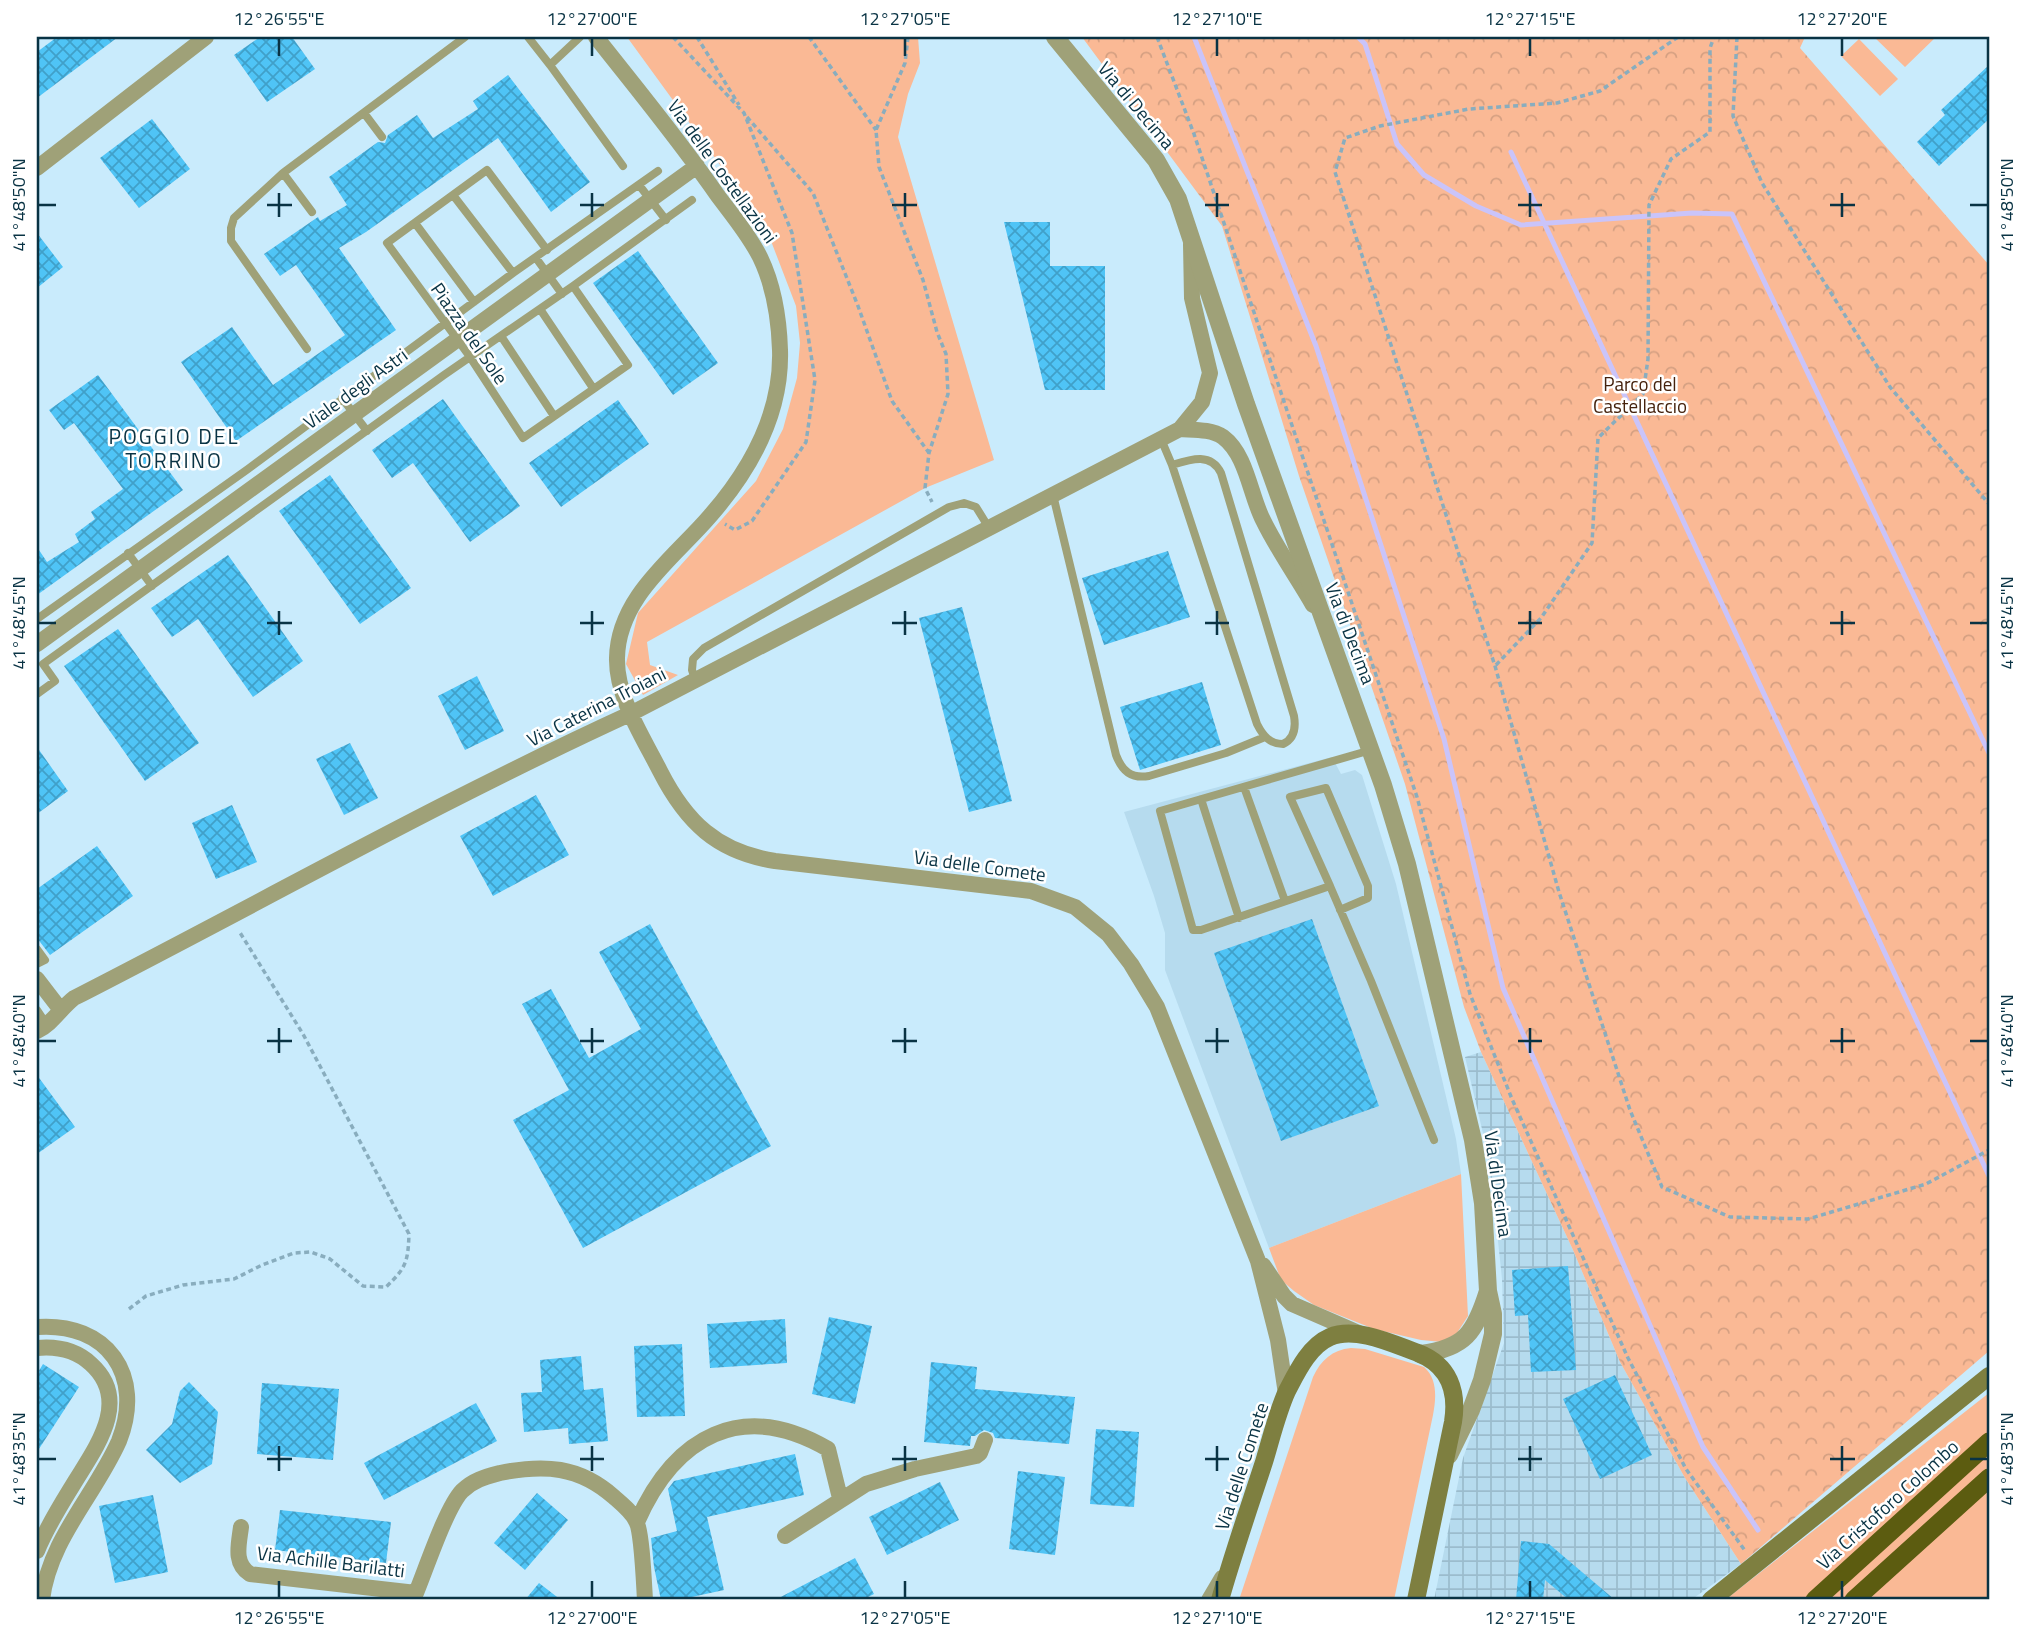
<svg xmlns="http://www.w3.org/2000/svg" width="2026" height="1637" font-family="'Titillium Web',sans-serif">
	<defs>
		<pattern id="industrial-grid" width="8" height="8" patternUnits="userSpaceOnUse" patternTransform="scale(1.75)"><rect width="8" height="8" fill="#b6dbee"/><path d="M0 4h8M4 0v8" fill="none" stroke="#9bbccd"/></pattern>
		<pattern id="park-crowns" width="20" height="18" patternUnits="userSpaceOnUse" patternTransform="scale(1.75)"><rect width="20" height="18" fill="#fab995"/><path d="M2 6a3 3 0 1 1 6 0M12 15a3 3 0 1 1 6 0" fill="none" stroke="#d5a082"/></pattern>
		<pattern id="building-cross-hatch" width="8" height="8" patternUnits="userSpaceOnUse" patternTransform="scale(1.75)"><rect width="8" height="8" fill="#4fc4f6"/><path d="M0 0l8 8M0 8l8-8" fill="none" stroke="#40a0c9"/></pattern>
	</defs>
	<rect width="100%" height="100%" fill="#c9ebfc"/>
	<path fill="#b6dbee" d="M1332 757 1341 774 1355 770 1362 775 1396 884 1456 1139 1461 1174 1269 1248 1165 970V933L1154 896 1124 812Z"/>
	<path fill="url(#industrial-grid)" d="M1481 1052 1573 1250 1620 1362 1685 1478 1741 1564 1691 1600H1434L1463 1458 1504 1343 1502 1279 1493 1193 1486 1146 1465 1057Z"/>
	<path fill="#fab995" d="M627 37H918L920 63 908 94 898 137 994 460 925 488 647 642 650 665 678 675 643 695 626 664 638 613 756 481 783 429 797 378 800 343 796 306 766 228Z
		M1874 37H1936L1905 67Z
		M1859 39 1898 79 1880 96 1841 56Z
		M1461 1174 1468 1316 1457 1333 1442 1342 1421 1340 1374 1329 1314 1305 1294 1291 1281 1280 1269 1248Z
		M1351 1348 1365 1349 1424 1367C1438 1379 1436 1399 1433 1415L1394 1600H1239L1313 1377C1321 1360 1332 1350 1351 1348Z
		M1989 1393V1600H1725Z"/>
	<path fill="url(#park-crowns)" d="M1082 37H1805L1800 48 1989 265V1351L1741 1564 1685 1478 1620 1362 1573 1250 1481 1052 1464 1007 1405 784 1299 476 1222 226Z"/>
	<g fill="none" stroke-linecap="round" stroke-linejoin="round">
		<path stroke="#cac4fa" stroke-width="5" d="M1194 37 1316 346 1444 739 1503 988 1703 1447 1758 1530
			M1358 37 1365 44 1397 144 1424 175 1476 206 1521 225 1692 213 1732 214 1989 753
			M1511 152 1989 1176"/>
	</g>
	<path fill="url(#building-cross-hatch)" d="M57 37H118L37 98V52Z
		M260 37H292L315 69 267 102 234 55Z
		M1989 65V119L1939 166 1917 142 1945 115 1941 110Z
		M508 75 590 182 551 212 498 138 366 232 339 248 396 330 236 441 181 362 232 327 273 385 345 335 296 265 280 276 264 254 318 217 320 221 347 205 329 177 378 142 385 143 388 135 417 115 433 138 478 109 473 101Z
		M152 119 190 169 139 208 100 158Z
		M1004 222H1050V266H1105V390H1045Z
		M37 233 63 267 37 288Z
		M638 251 718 363 673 395 593 283Z
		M98 375 183 490 37 595V547L47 562 79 542 75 534 95 519 91 512 123 489 74 423 64 430 49 410Z
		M443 399 520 506 470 542 413 463 392 478 372 450Z
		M618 400 649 444 561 507 529 463Z
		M330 475 411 588 360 624 279 511Z
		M1168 551 1190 617 1104 645 1082 578Z
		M228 555 303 661 253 697 198 619 172 637 151 608Z
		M962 607 1012 801 969 812 919 618Z
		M118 629 199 743 145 781 64 666Z
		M477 676 504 731 465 750 438 696Z
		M1202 682 1221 745 1140 770 1120 707Z
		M350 743 378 798 344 815 316 759Z
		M37 747 68 791 37 814Z
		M536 795 569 855 493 896 460 836Z
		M232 805 257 862 216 879 192 823Z
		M97 846 133 896 50 955 37 938V889Z
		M1312 919 1379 1106 1281 1141 1214 953Z
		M650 924 771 1146 583 1248 513 1120 569 1090 522 1004 551 989 589 1058 641 1029 599 952Z
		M37 1075 75 1127 37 1154Z
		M1568 1266 1576 1370 1531 1372 1528 1315 1515 1316 1512 1270Z
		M829 1317 872 1326 855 1404 812 1394Z
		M785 1319 787 1363 710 1368 707 1324Z
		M682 1344 685 1416 637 1417 634 1346Z
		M581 1356 584 1390 603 1388 608 1441 569 1444 568 1428 524 1432 521 1393 542 1392 540 1360Z
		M931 1362 977 1367 975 1389 1075 1397 1069 1444 995 1438 993 1433 984 1430 975 1436H971L970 1446 924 1442Z
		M43 1364 79 1387 37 1452V1374Z
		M1615 1375 1652 1455 1600 1479 1563 1399Z
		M189 1382 218 1412 212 1464 180 1483 146 1450 172 1424 180 1391Z
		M262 1383 339 1389 333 1460 257 1454Z
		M476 1403 497 1441 384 1500 364 1463Z
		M1096 1429 1139 1432 1134 1507 1090 1504Z
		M795 1454 804 1495 707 1517 724 1590 678 1600H661L654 1567 651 1538 677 1531 668 1489 674 1481Z
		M1018 1471 1065 1477 1055 1555 1009 1549Z
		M940 1482 959 1520 887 1555 869 1517Z
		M537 1493 568 1520 525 1570 494 1543Z
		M153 1495 168 1572 115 1583 99 1506Z
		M280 1510 391 1522 386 1563 275 1550Z
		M1521 1541 1549 1544 1615 1600H1569L1545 1580 1543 1600H1516Z
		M855 1558 874 1594 862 1600H775Z
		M539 1583 561 1600H525Z"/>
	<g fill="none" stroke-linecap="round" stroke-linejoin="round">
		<path stroke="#89adbe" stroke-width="3.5" stroke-dasharray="5 3.5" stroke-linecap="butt" d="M673 37 744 113 792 233 815 380 806 442 752 521 735 530 725 524
			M697 37 739 105
			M809 37 876 130
			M908 37 905 63 876 130 879 167 923 280 937 332 946 354 948 394 929 453 925 488 932 502
			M1157 37 1194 134 1417 797 1470 994 1512 1099 1628 1358 1686 1469 1746 1552
			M1678 37 1600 91 1557 103 1469 109 1380 126 1345 138 1335 172 1495 666 1559 892 1630 1110 1662 1187 1730 1217 1808 1219 1926 1184 1989 1150
			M1737 37 1733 116 1762 183 1890 387 1989 504
			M747 117 813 193 858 306 892 401 929 453
			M1496 665 1541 618 1592 543 1598 438 1643 394 1648 359 1649 205 1671 159 1710 132V48L1714 37
			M129 1309 146 1296 183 1285 234 1279 262 1265 294 1253 311 1252 330 1259 363 1286 386 1287C406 1268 408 1262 409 1234L303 1034 239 931"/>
		<path stroke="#9fa178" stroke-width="8" d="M528 37 550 65 580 37
			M550 65 623 166
			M364 113 382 137
			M283 173 312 212
			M639 185 666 220
			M453 195 513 273
			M415 223 474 302
			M547 250 487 170 387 243 470 357 523 438 628 365 573 286
			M536 258 562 294
			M540 309 593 388
			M501 336 554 416
			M307 349 231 241V228L234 218 283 173 465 37
			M342 398 367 431
			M1161 439 1172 465 1257 724C1263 736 1270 744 1283 744 1294 739 1296 728 1294 716L1221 473C1211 452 1191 459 1172 465
			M1053 495 1116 755C1122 771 1131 779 1149 776L1226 753 1265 737
			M128 553 152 586
			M37 619 248 469 513 273 658 171
			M695 679 692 670 693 659 704 648 949 507 964 503 976 507 989 528
			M37 694 55 681 43 664 444 375 573 286 692 200
			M1371 750 1160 811 1193 930H1201L1330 886 1371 981 1434 1140
			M1244 787 1285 901
			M1201 799 1239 918
			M1330 886 1290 797 1326 788 1368 886V898L1340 910
			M37 949 45 960 37 964
			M37 1010 47 1025"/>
		<path stroke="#9fa178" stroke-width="16" d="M596 37C637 89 680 141 718 196 733 216 749 235 760 257 774 286 779 318 780 350 782 413 751 469 710 516 674 558 618 597 617 658 616 697 643 737 660 771 686 822 717 852 775 861L1031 891 1075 907 1108 934 1131 964 1157 1007 1258 1261 1278 1340 1286 1394
			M37 168 206 37
			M1180 429C1194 430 1211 429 1223 437 1247 455 1250 495 1263 520 1277 549 1297 577 1313 605
			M37 644 697 166
			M37 979 60 1009
			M37 1031C52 1024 61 1008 74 998 260 903 442 800 632 713L1180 429 1202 402 1210 373 1192 298 1191 244
			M1263 1265 1284 1296 1292 1304 1361 1334
			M37 1327C107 1322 145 1375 119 1441 95 1495 49 1540 42 1600
			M37 1348C58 1346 76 1350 91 1364 131 1400 97 1446 76 1480 62 1503 47 1526 37 1551
			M637 1522C675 1436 742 1399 828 1449L840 1498
			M241 1527C239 1544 233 1563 250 1574L416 1593C426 1569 446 1508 462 1491 473 1480 485 1477 500 1473 544 1464 579 1466 614 1497 622 1504 632 1512 636 1521 642 1531 644 1585 645 1600
			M785 1536 866 1484 915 1469 976 1456 980 1453 985 1440
			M1209 1600 1222 1578"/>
		<path stroke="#9fa178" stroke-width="18" d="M1055 37 1156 160 1178 199 1246 404 1383 785 1407 864 1473 1140 1483 1203 1488 1291 1493 1314V1334L1482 1380 1471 1410 1449 1455
			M1421 1354C1465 1348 1475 1333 1488 1291"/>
		<path stroke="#7e7f40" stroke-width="18" d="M1220 1600C1233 1554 1249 1508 1264 1462 1271 1439 1277 1413 1287 1391 1297 1372 1309 1346 1330 1337 1356 1326 1393 1344 1418 1353 1449 1365 1458 1391 1453 1422L1416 1600
			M1711 1600 1989 1376"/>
		<path stroke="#5c5c10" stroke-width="19" d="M1815 1600 1989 1442
			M1854 1600 1989 1478"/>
	</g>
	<path fill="none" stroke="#093344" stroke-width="2.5" d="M279 38V56M592 38V56M905 38V56M1217 38V56M1530 38V56M1842 38V56M279 193V217M592 193V217M905 193V217M1217 193V217M1530 193V217M1842 193V217M38 205H56M267 205H292M580 205H604M892 205H917M1205 205H1229M1518 205H1542M1830 205H1855M1970 205H1988M279 611V635M592 611V635M905 611V635M1217 611V635M1530 611V635M1842 611V635M38 623H56M267 623H292M580 623H604M892 623H917M1205 623H1229M1518 623H1542M1830 623H1855M1970 623H1988M279 1028V1053M592 1028V1053M905 1028V1053M1217 1028V1053M1530 1028V1053M1842 1028V1053M38 1041H56M267 1041H292M580 1041H604M892 1041H917M1205 1041H1229M1518 1041H1542M1830 1041H1855M1970 1041H1988M279 1446V1471M592 1446V1471M905 1446V1471M1217 1446V1471M1530 1446V1471M1842 1446V1471M38 1459H56M267 1459H292M580 1459H604M892 1459H917M1205 1459H1229M1518 1459H1542M1830 1459H1855M1970 1459H1988M279 1581V1598M592 1581V1598M905 1581V1598M1217 1581V1598M1530 1581V1598M1842 1581V1598"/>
	<g text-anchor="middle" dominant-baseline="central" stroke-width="5" stroke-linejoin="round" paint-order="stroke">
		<g font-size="19" fill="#093344" stroke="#fff">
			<text transform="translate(1137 105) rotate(50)">Via di Decima</text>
			<text transform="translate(723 171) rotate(54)">Via delle Costellazioni</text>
			<text transform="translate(470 333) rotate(55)">Piazza del Sole</text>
			<text transform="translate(355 388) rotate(-36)">Viale degli Astri</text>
			<text transform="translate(1351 633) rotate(69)">Via di Decima</text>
			<text transform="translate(596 706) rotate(-27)">Via Caterina Troiani</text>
			<text transform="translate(980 865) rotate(8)">Via delle Comete</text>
			<text transform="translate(1499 1184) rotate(82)">Via di Decima</text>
			<text transform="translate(1241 1466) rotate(-72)">Via delle Comete</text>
			<text transform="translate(1887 1504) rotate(-42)">Via Cristoforo Colombo</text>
			<text transform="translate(331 1561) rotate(7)">Via Achille Barilatti</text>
		</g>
		<g font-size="19" fill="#45220d" stroke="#fff">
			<text x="1640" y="383">Parco del<tspan x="1640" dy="22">Castellaccio</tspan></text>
		</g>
		<g font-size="21" letter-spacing="2" fill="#093344" stroke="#fff">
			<text x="174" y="436">POGGIO DEL<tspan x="174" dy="24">TORRINO</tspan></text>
		</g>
	</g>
	<rect width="2026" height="1637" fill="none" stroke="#ffffff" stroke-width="77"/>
	<rect x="38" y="38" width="1950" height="1560" fill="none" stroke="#093344" stroke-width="2.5"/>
	<g font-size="18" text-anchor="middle" fill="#093344">
		<text x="279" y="25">12°26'55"E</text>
		<text x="592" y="25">12°27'00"E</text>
		<text x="905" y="25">12°27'05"E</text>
		<text x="1217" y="25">12°27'10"E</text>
		<text x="1530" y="25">12°27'15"E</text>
		<text x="1842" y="25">12°27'20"E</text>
		<text transform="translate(19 205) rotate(-90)" y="6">41°48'50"N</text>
		<text transform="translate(2007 205) rotate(-90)" y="6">41°48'50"N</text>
		<text transform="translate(19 623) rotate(-90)" y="6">41°48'45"N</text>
		<text transform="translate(2007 623) rotate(-90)" y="6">41°48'45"N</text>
		<text transform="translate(19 1041) rotate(-90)" y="6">41°48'40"N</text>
		<text transform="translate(2007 1041) rotate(-90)" y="6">41°48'40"N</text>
		<text transform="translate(19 1459) rotate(-90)" y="6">41°48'35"N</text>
		<text transform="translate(2007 1459) rotate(-90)" y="6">41°48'35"N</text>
		<text x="279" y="1624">12°26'55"E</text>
		<text x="592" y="1624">12°27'00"E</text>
		<text x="905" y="1624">12°27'05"E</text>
		<text x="1217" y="1624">12°27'10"E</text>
		<text x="1530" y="1624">12°27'15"E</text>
		<text x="1842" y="1624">12°27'20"E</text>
	</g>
</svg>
